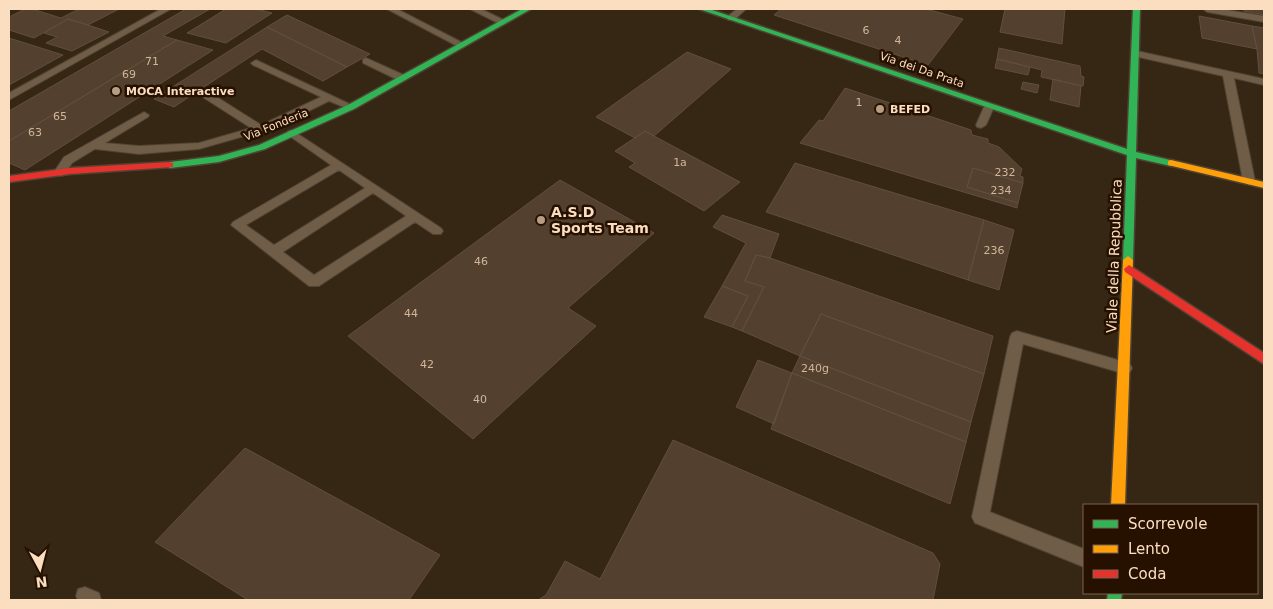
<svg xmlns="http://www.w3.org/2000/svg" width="1273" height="609" font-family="'DejaVu Sans',sans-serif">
	<rect width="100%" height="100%" fill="#352714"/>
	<path fill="#54402e" stroke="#614e3e" d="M25 9H32L61 18 79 9H119L88 25 68 19 34 38 9 30V17Z
		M186 9H210L163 36 177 40 9 141V111Z
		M226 9H256L272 13 226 43 187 33Z
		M781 9H926L963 19 928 65 774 15Z
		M1005 9H1065L1062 44 1000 32Z
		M1243 9H1264V15L1244 11Z
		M287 15 370 54 347 67 267 27Z
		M1199 16 1252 26 1257 49 1202 38Z
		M68 19 88 25 109 32 72 51 46 43 57 37 44 33Z
		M1252 26 1264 28V74L1259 73 1257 49Z
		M267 27 347 67 323 81 262 49 198 91 177 84Z
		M9 38 63 55 9 85Z
		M177 40 213 50 25 170 9 163V141Z
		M999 48 1080 66 1081 76 1084 77 1083 86 1041 77 1042 70 997 59Z
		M687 52 731 69 654 136 645 131 635 138 596 117Z
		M997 59 1030 67 1028 75 995 68Z
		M1053 79 1081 86 1079 107 1050 100Z
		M1023 82 1039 85 1037 93 1021 89Z
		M177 84 198 91 174 107 154 99Z
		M845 88 971 130 972 135 988 139V143L999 147 1022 169 1020 176 1023 177V183L973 168 967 187 1018 203 1017 208 800 143 819 120 823 121Z
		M645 131 654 136 740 182 704 211 629 167 635 163 615 151Z
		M795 163 984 220 968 280 766 212Z
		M973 168 1023 183 1018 203 967 187Z
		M560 180 654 233 568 308 596 326 473 439 348 336Z
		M722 215 779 234 770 258 756 255 745 281 764 287 742 331 732 327 748 296 722 286 746 243 713 227Z
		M984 220 1014 230 999 290 968 280Z
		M756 255 770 258 993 336 984 374 821 314 800 356 742 331 764 287 745 281Z
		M722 286 748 296 732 327 704 317Z
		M821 314 984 374 971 422 800 356Z
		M800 356 971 422 966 442 792 373Z
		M758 360 792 373 774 424 736 407Z
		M792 373 966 442 950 504 771 429Z
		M673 440 933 553 940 564 933 600H538L546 595 565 561 600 579Z
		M245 448 440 555 409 600H248L155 542Z"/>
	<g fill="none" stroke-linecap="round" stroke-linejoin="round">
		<defs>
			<path id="lane" d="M161 9H171L9 100V93Z
				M387 9H397L467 45 462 48 459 47Z
				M470 9H481L508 22 503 25 500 24Z
				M737 9H746L734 20H728V16Z
				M1203 9H1221L1264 16V22L1207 12Z
				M1137 51 1264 79V85L1234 78 1255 181 1253 184 1249 185 1243 181 1223 76 1134 56 1132 54Z
				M366 58 406 76 407 78 406 80H398L363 63V59Z
				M256 60 356 107 351 110 329 101 276 127 199 149 139 154 95 149 72 163 64 175 60 176 54 172 64 157 144 112 149 115 148 117 105 143 139 146 199 143 251 128 201 96 200 94 201 92H209L261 125 321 97 253 65 251 63Z
				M989 104 994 107 986 125 981 128 977 127 976 125 984 107Z
				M292 130 441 228 443 231 441 234H433L415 222 319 286H309L231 225 233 222 331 165 288 135 287 133 288 131ZM339 170 365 188 274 245 246 225ZM373 193 406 216 314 275 283 252Z
				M1017 331 1125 362 1130 364 1132 368 1130 372 1125 374 1023 344 990 512 1084 549V567L975 523 972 517 1010 337 1012 333Z
				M85 587 99 593 101 600H78L76 596 78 589Z"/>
			<path id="fast" d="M522 9H531L354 109 265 149 219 162 170 168 165 165 170 162 219 156 259 145 348 105Z
				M699 9H709L1127 149 1133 9H1140L1136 152 1174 161 1176 163 1171 166 1136 158 1133 260 1132 263H1124L1123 260 1127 155Z
				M1108 593H1122L1121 600H1107Z"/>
			<path id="slow" d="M1171 160 1264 182V188L1168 165V161Z
				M1128 256 1133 260 1125 505H1111L1123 260Z"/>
			<path id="jam" d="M170 162 173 163V167L70 174 9 182V176L70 168Z
				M1129 265 1264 353V364L1125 272 1124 269Z"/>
		</defs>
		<use href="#lane" stroke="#504333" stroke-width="2"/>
		<use href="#fast" stroke="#504333" stroke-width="3"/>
		<use href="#slow" stroke="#504333" stroke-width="3"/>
		<use href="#jam" stroke="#504333" stroke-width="3"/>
		<use href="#lane" fill="#6f5d48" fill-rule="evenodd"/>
		<use href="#fast" fill="#30b455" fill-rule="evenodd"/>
		<use href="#slow" fill="#ff9f0a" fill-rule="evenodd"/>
		<use href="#jam" fill="#e5322d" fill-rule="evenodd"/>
	</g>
	<g fill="#b69e84" stroke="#261100" stroke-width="2">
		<circle cx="116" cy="91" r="5"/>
		<circle cx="880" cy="109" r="5"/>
		<circle cx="541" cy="220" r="5"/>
	</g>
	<g text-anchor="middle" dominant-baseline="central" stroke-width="5" stroke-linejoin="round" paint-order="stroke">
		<g font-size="11" fill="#d1b69c">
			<text x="866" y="30">6</text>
			<text x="898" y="40">4</text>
			<text x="152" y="61">71</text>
			<text x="129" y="74">69</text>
			<text x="859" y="102">1</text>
			<text x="60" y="116">65</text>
			<text x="35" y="132">63</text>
			<text x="680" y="162">1a</text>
			<text x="1005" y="172">232</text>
			<text x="1001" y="190">234</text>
			<text x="994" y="250">236</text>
			<text x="481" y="261">46</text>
			<text x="411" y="313">44</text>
			<text x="427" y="364">42</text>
			<text x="815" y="368">240g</text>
			<text x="480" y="399">40</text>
		</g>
		<g font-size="11" fill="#fbdec0" stroke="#261100">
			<text transform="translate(922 70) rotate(19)">Via dei Da Prata</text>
			<text transform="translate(276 125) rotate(-22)">Via Fonderia</text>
		</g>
		<g font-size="11" font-weight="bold" fill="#fbdec0" stroke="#261100" text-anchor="start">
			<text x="126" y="91">MOCA Interactive</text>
			<text x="890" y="109">BEFED</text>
		</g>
		<g font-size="14" font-weight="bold" fill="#fbdec0" stroke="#261100" text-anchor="start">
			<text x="551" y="212">A.S.D<tspan x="551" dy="16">Sports Team</tspan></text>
		</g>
		<g font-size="14" fill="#fbdec0" stroke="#261100">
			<text transform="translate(1114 256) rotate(-88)">Viale della Repubblica</text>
		</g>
	</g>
	<rect width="1273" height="609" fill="none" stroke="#fbdec0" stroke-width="20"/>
	<rect x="1083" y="504" width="175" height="90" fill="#261100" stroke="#7b634d"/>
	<rect x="1093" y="520" width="25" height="8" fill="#30b455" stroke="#7b634d"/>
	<text x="1128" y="529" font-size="15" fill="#fbdec0">Scorrevole</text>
	<rect x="1093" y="545" width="25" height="8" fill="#ff9f0a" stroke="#7b634d"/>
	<text x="1128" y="554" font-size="15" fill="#fbdec0">Lento</text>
	<rect x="1093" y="570" width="25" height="8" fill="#e5322d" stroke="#7b634d"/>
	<text x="1128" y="579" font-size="15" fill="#fbdec0">Coda</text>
	<g transform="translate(40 569) rotate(173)" stroke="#261100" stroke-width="4" paint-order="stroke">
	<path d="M0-4L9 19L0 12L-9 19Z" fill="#fbdec0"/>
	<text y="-8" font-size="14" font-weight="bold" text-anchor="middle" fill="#fbdec0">N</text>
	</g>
</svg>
